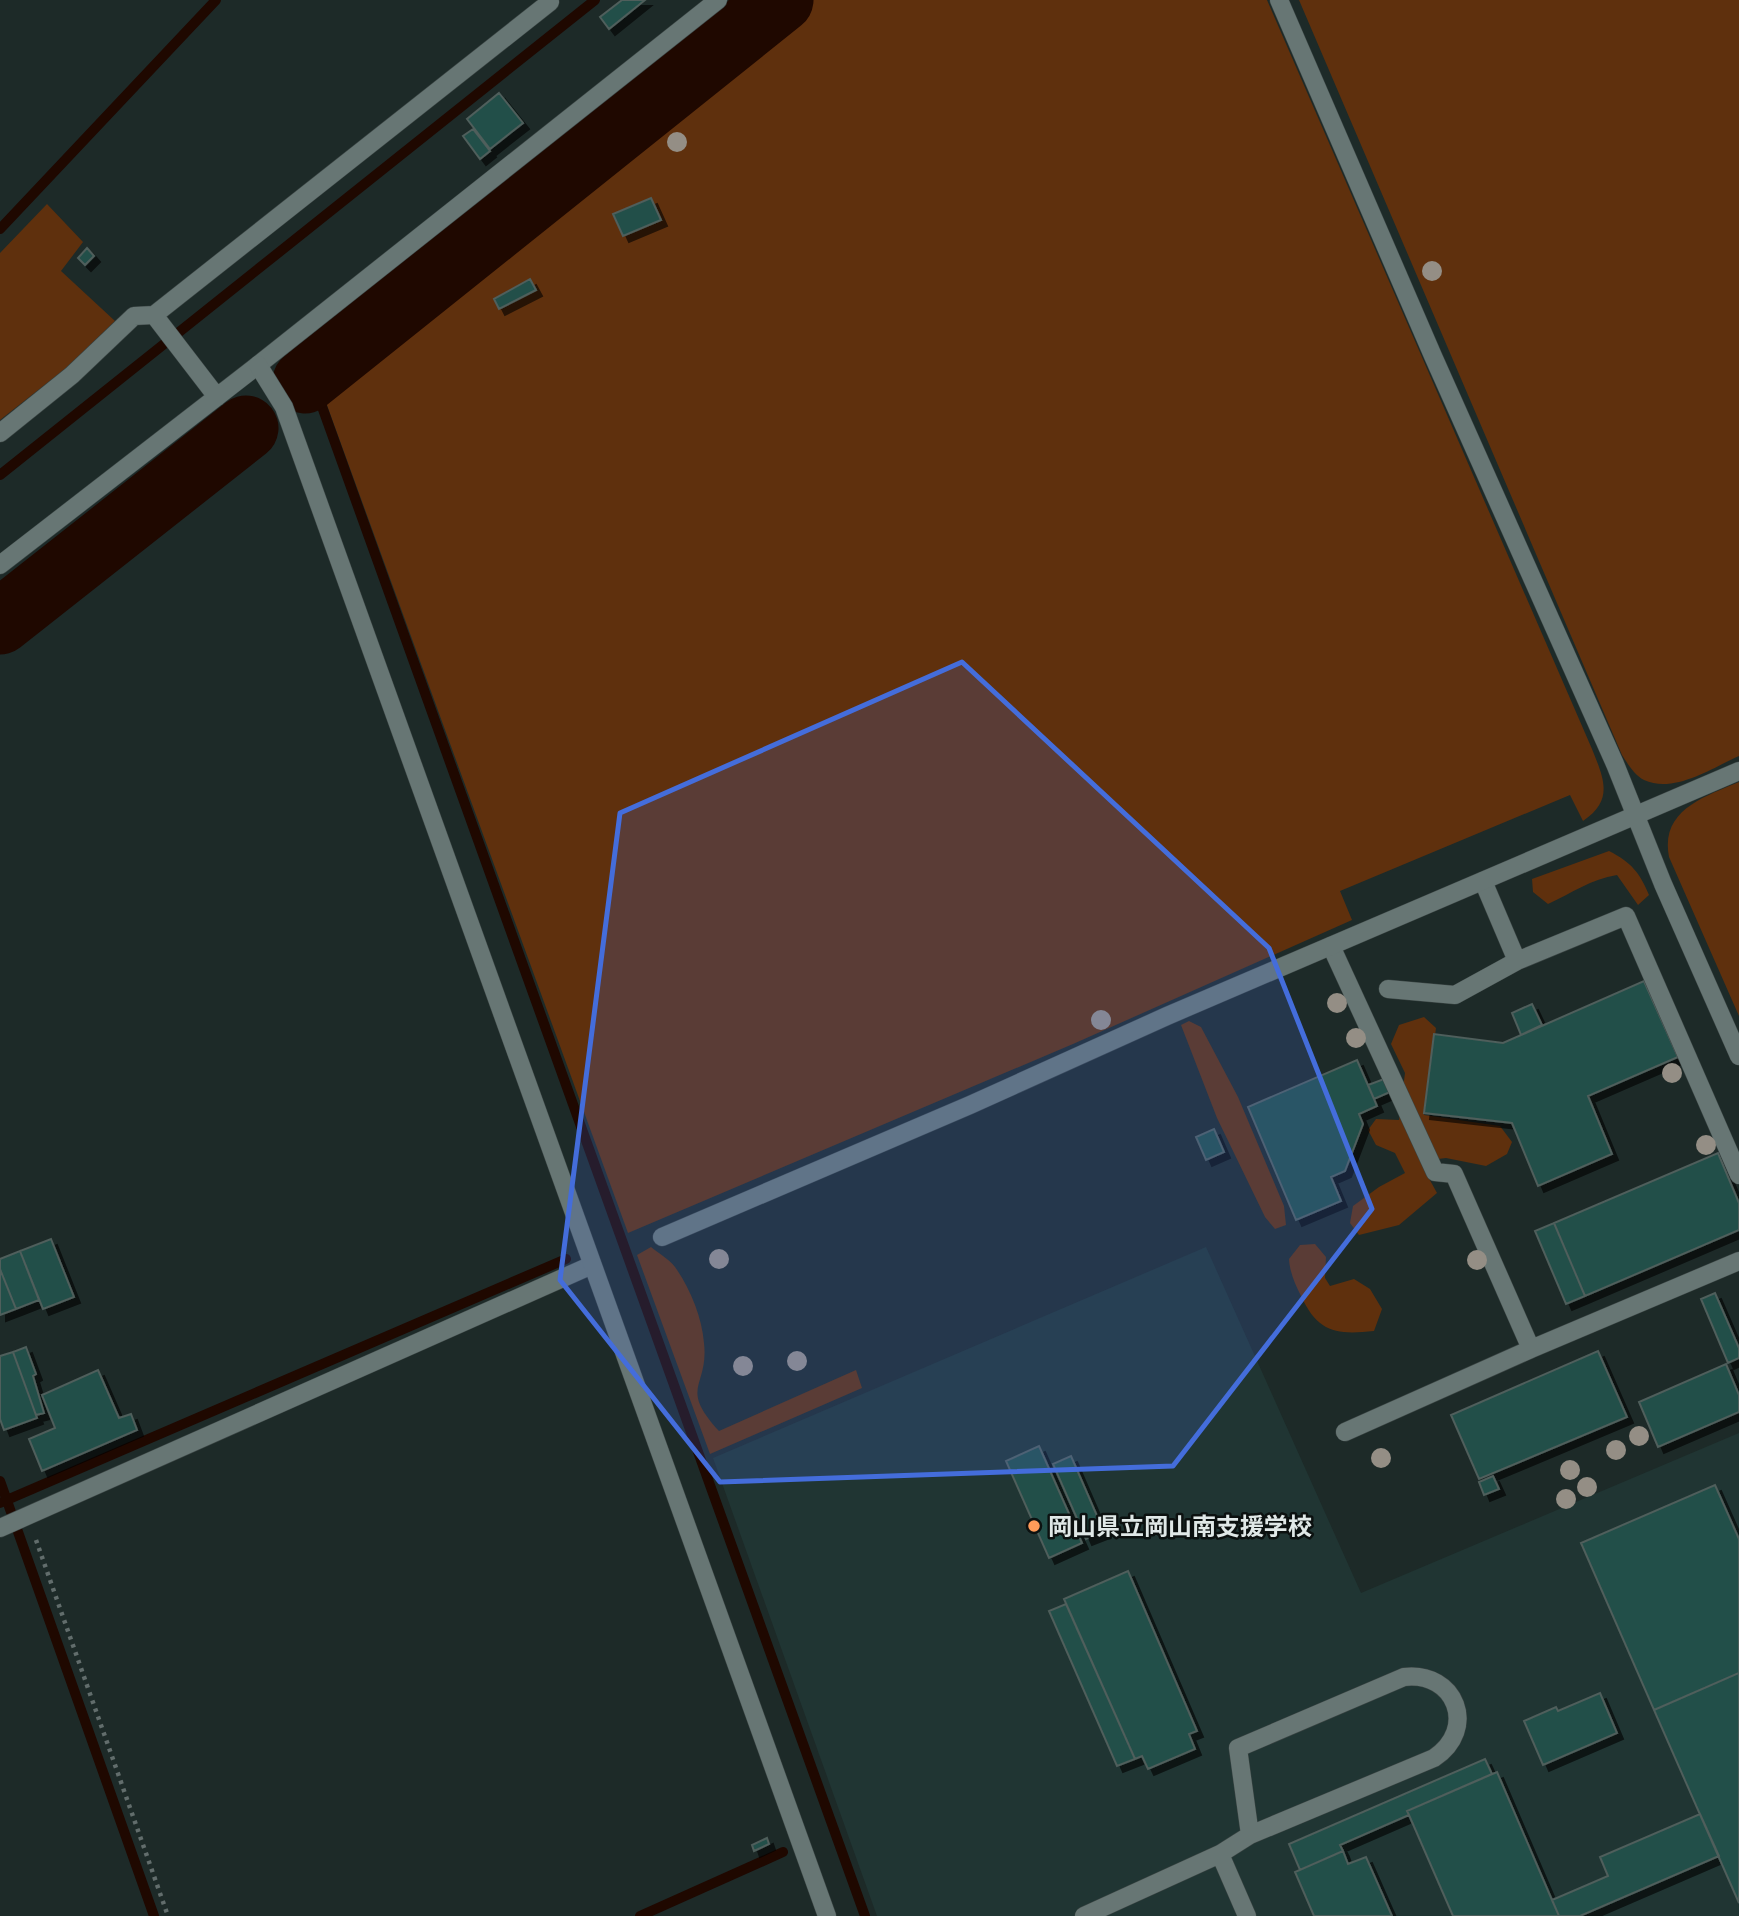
<svg xmlns="http://www.w3.org/2000/svg" width="1739" height="1916" font-family="'Public Sans','Noto Sans JP',sans-serif">
	<defs>
		<filter id="shadow"><feDropShadow dx="6" dy="6" stdDeviation="0" flood-color="#0009"/></filter>
	</defs>
	<rect width="100%" height="100%" fill="#1d2a28"/>
	<path fill="#203533" d="M1206 1247 1361 1593 1739 1433V1916H877L713 1458Z"/>
	<path fill="#5f300d" d="M808 0H1267L1592 749C1604 779 1614 800 1583 821L1570 795 1340 891 1352 920 1073 1044 628 1233 320 386Z
		M1299 0H1739V756C1712 768 1674 794 1644 780 1634 775 1628 764 1622 755Z
		M47 204 83 242 61 271 115 321 65 369 0 420V253Z
		M1739 782V1016L1669 857C1660 810 1704 797 1739 782Z
		M1609 851C1631 862 1640 873 1649 895L1638 905 1617 875C1591 879 1572 893 1548 904L1533 892 1532 879Z
		M1424 1017 1436 1028 1424 1115 1500 1126 1512 1142 1507 1154 1486 1166 1446 1158 1438 1159 1426 1173 1437 1193 1399 1225 1359 1235 1350 1223 1353 1206 1379 1187 1405 1173 1395 1153 1376 1145 1368 1130 1376 1119 1399 1120 1405 1073 1391 1044 1399 1025Z
		M1189 1021 1201 1027 1238 1097 1284 1206 1286 1225 1275 1229 1265 1217 1217 1118 1181 1025Z
		M1315 1244 1326 1257 1325 1278 1330 1286 1354 1279 1370 1289 1382 1309 1374 1331C1337 1335 1318 1333 1301 1296 1295 1284 1290 1273 1289 1259L1300 1245Z
		M651 1247C658 1253 669 1259 675 1267 690 1288 702 1317 704 1343 709 1388 678 1386 719 1431L856 1370 862 1388 710 1454 637 1255Z"/>
	<g fill="none" stroke-linecap="round" stroke-linejoin="round">
		<path stroke="#1f0800" stroke-width="10" d="M0 229 216 0
			M311 376 865 1916
			M0 475 595 0
			M0 1481 154 1916
			M0 1503 566 1259
			M640 1916 783 1852"/>
		<path stroke="#1f0800" stroke-width="65" d="M305 381 781 0
			M0 622 246 428"/>
	</g>
	<path fill="#234f4a" stroke="#4f5e5b" stroke-width="2" filter="url(#shadow)" d="M622 0H645L609 29 600 17Z
		M499 93 523 123 490 149 467 119Z
		M473 129 490 151 480 159 463 136Z
		M651 198 661 220 623 236 613 214Z
		M87 248 94 256 85 265 78 258Z
		M530 279 536 290 499 309 494 299Z
		M1644 981 1678 1057 1588 1096 1612 1154 1538 1186 1512 1123 1424 1113 1434 1034 1503 1043Z
		M1532 1004 1542 1025 1521 1035 1512 1013Z
		M1357 1060 1377 1106 1359 1114 1363 1124 1345 1171 1331 1177 1341 1201 1296 1220 1248 1107Z
		M1384 1079 1390 1092 1374 1099 1368 1085Z
		M1214 1129 1224 1152 1206 1160 1196 1137Z
		M1718 1153 1739 1203V1230L1585 1296 1554 1223Z
		M1554 1223 1585 1296 1566 1304 1535 1231Z
		M51 1239 74 1297 43 1309 20 1251Z
		M20 1251 39 1300 16 1309 0 1269V1259Z
		M0 1269 16 1309 0 1315Z
		M1715 1293 1739 1348V1358L1728 1363 1701 1299Z
		M26 1347 36 1374 33 1376 44 1413 36 1415 13 1352Z
		M1598 1351 1627 1417 1479 1479 1451 1415Z
		M13 1352 37 1418 4 1430 0 1419V1356Z
		M1726 1364 1739 1395V1412L1658 1447 1639 1402Z
		M98 1370 119 1418 131 1414 137 1430 42 1471 29 1439 55 1428 42 1395Z
		M1039 1446 1082 1543 1049 1558 1006 1461Z
		M1071 1456 1104 1532 1086 1539 1053 1464Z
		M1493 1476 1499 1489 1484 1495 1479 1482Z
		M1715 1485 1739 1539V1673L1654 1710 1581 1543Z
		M1128 1571 1197 1731 1189 1734 1195 1749 1148 1769 1142 1756 1135 1759 1064 1599Z
		M1066 1604 1135 1759 1117 1766 1049 1611Z
		M1739 1673V1903L1654 1710Z
		M1600 1693 1617 1733 1543 1765 1524 1721 1556 1707 1558 1711Z
		M1485 1759 1492 1774 1407 1811 1409 1815 1340 1845 1343 1851 1300 1870 1289 1844Z
		M1497 1772 1552 1900 1559 1916H1453L1409 1815 1407 1811Z
		M1700 1814 1719 1856 1580 1916H1559L1552 1900 1608 1876 1600 1857Z
		M767 1838 769 1844 754 1851 752 1845Z
		M1343 1851 1348 1864 1366 1857 1392 1916H1314L1295 1872Z"/>
	<g fill="none" stroke-linecap="round" stroke-linejoin="round">
		<defs>
			<path id="service" d="M1483 881 1517 961
				M1331 946 1435 1172 1454 1174 1531 1349 1345 1432
				M1388 989 1455 995 1517 961 1626 916 1739 1175
				M1531 1349 1739 1261
				M1220 1854 1247 1916
				M1084 1916 1220 1854 1250 1835 1434 1758C1478 1729 1456 1671 1404 1677L1238 1748 1250 1835"/>
			<path id="minor" d="M1279 0 1433 356 1615 764 1663 884 1739 1056
				M154 315 217 397
				M0 433 72 375 134 316 154 315 550 2 547 0
				M0 565 258 365 718 0
				M662 1237 970 1105 1167 1016 1739 771
				M0 1528 592 1265"/>
			<path id="tertiary" d="M258 365 284 407 827 1916"/>
		</defs>
		<use href="#service" stroke="#3b4544" stroke-width="19"/>
		<use href="#minor" stroke="#3b4544" stroke-width="19"/>
		<use href="#tertiary" stroke="#3b4544" stroke-width="19"/>
		<path stroke="#626d6c" stroke-width="4.5" stroke-dasharray="3.5 5" stroke-linecap="butt" d="M36 1540 168 1916"/>
		<use href="#service" stroke="#677674" stroke-width="18"/>
		<use href="#minor" stroke="#677674" stroke-width="18"/>
		<use href="#tertiary" stroke="#677674" stroke-width="18"/>
	</g>
	<g fill="#948e85">
		<circle cx="677" cy="142" r="10"/>
		<circle cx="1432" cy="271" r="10"/>
		<circle cx="1337" cy="1003" r="10"/>
		<circle cx="1101" cy="1020" r="10"/>
		<circle cx="1356" cy="1038" r="10"/>
		<circle cx="1672" cy="1073" r="10"/>
		<circle cx="1706" cy="1145" r="10"/>
		<circle cx="719" cy="1259" r="10"/>
		<circle cx="1477" cy="1260" r="10"/>
		<circle cx="797" cy="1361" r="10"/>
		<circle cx="743" cy="1366" r="10"/>
		<circle cx="1639" cy="1436" r="10"/>
		<circle cx="1616" cy="1450" r="10"/>
		<circle cx="1381" cy="1458" r="10"/>
		<circle cx="1570" cy="1470" r="10"/>
		<circle cx="1587" cy="1487" r="10"/>
		<circle cx="1566" cy="1499" r="10"/>
	</g>
	<path fill="#446ddb" fill-opacity="0.2" stroke="#446ddb" stroke-width="5" stroke-linejoin="round" d="M962 662 1269 948 1372 1209 1173 1466 720 1482 560 1280 620 813Z"/>
	<circle fill="#ff9b59" stroke="#0c1110" stroke-width="2.5" cx="1034" cy="1526" r="7"/>
	<g text-anchor="middle" dominant-baseline="central" stroke-width="5" stroke-linejoin="round" paint-order="stroke">
		<g font-size="24" font-weight="bold" fill="#e0e8e7" stroke="#0c1110" text-anchor="start">
			<text x="1048" y="1526">岡山県立岡山南支援学校</text>
		</g>
	</g>
</svg>
